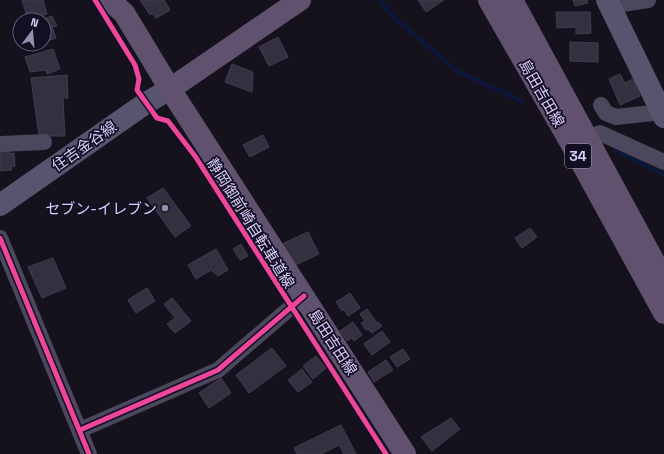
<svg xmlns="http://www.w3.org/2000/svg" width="664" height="454" font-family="'Space Grotesk','Noto Sans JP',sans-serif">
	<rect width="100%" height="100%" fill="#15121d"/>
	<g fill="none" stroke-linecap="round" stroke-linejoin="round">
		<path stroke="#0c183b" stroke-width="4" d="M379 0 396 19 456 70 523 102
			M616 150 664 175"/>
	</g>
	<path fill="#34303f" stroke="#433c51" d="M22 0H43L47 14 28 19Z
		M140 0H164L170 10 156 18 152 13 150 15Z
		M418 0H444L426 12Z
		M573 0H587L588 3 575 6Z
		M556 12H590L591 33 576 34V27L557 28Z
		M52 16 57 26 52 27 56 38 44 42V20H41Z
		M278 37 288 57 269 66 259 47Z
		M570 42 598 43V62L570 61Z
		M53 49 60 69 47 74 46 70 30 72 25 57Z
		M232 64 253 72 252 92 225 82Z
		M620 74 625 83 633 79 640 96 620 105 609 79Z
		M67 75 68 98H63L65 136H39L31 78Z
		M263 135 269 147 250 157 243 145Z
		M9 150 10 154 14 153 15 166 11 167 12 170 0 171V151Z
		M163 188 191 226 175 237 147 198Z
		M530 228 537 237 522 248 515 238Z
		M308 232 319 254 291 267 280 245Z
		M241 244 248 256 240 260 233 249Z
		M216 249 228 270 218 276 211 270 196 279 188 265Z
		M53 258 66 288 42 298 28 267Z
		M147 288 155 301 136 313 128 300Z
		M350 293 360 308 348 316 344 309 342 311 336 302Z
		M172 298 191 321 175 333 167 324 175 318 164 304Z
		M367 309 377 323 378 322 382 326 372 333 368 329 366 330 361 323 365 321 360 314Z
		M353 322 362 335 354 341 352 338 347 341 340 331Z
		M382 331 390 342 372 355 364 344Z
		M272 348 286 366 249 393 236 375Z
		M403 349 410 359 397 367 390 357Z
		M316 356 326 368 313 379 303 366Z
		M386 360 393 370 374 382 368 372Z
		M302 369 312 382 298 392 288 380Z
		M221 378 231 393 209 408 199 393Z
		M451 418 460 429 432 451 421 437Z
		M341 425 356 454H344L339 445 321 454H297L294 448Z"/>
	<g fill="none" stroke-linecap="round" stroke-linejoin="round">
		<path stroke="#4b485e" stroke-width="16" d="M609 6 648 0
			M601 105 606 113 616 117 662 112
			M586 138 600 133 664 162
			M0 144 44 142
			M0 238 89 454
			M80 430 218 370 304 296"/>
		<path stroke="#585470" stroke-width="22" d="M607 0 664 117
			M0 205 146 103 170 89"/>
		<path stroke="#60526f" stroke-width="22" d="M109 0 124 13 170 89
			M300 0 170 89 405 454
			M489 0 572 145 664 313
			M512 0 664 280"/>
		<defs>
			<path id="cycleway" d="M95 0 135 65 139 79 137 90 157 118 168 121 195 156 386 454
				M0 238 89 454
				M80 430 218 370 304 296"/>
		</defs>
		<use href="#cycleway" stroke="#130e22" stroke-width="8"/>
		<use href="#cycleway" stroke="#ed469a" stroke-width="5"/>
	</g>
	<circle fill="#958eaf" stroke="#130e22" stroke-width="1.5" cx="165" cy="208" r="4"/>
	<g text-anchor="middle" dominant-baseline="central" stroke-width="3.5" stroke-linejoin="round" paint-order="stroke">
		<rect fill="#130e22" stroke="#9e96bc" stroke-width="1" x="565" y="144" width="26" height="24" rx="3"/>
		<g font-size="14" font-weight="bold" fill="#dad0fe">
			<text x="578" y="156">34</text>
		</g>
		<g font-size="15" fill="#dad0fe" stroke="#130e22">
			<text transform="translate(542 93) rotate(60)">島田吉田線</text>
			<text transform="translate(84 146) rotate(-35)">住吉金谷線</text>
			<text transform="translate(251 223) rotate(58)">静岡御前崎自転車道線</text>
			<text transform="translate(333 342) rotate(57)">島田吉田線</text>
		</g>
		<g font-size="15" fill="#dad0fe" stroke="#130e22" text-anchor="end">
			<text x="157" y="208">セブン-イレブン</text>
		</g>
	</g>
	<g transform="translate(32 32) rotate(16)"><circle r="19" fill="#130e22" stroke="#635c7a"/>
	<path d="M0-3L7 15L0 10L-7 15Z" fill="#958eaf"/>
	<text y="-6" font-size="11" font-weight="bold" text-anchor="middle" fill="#dad0fe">N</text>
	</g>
</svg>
